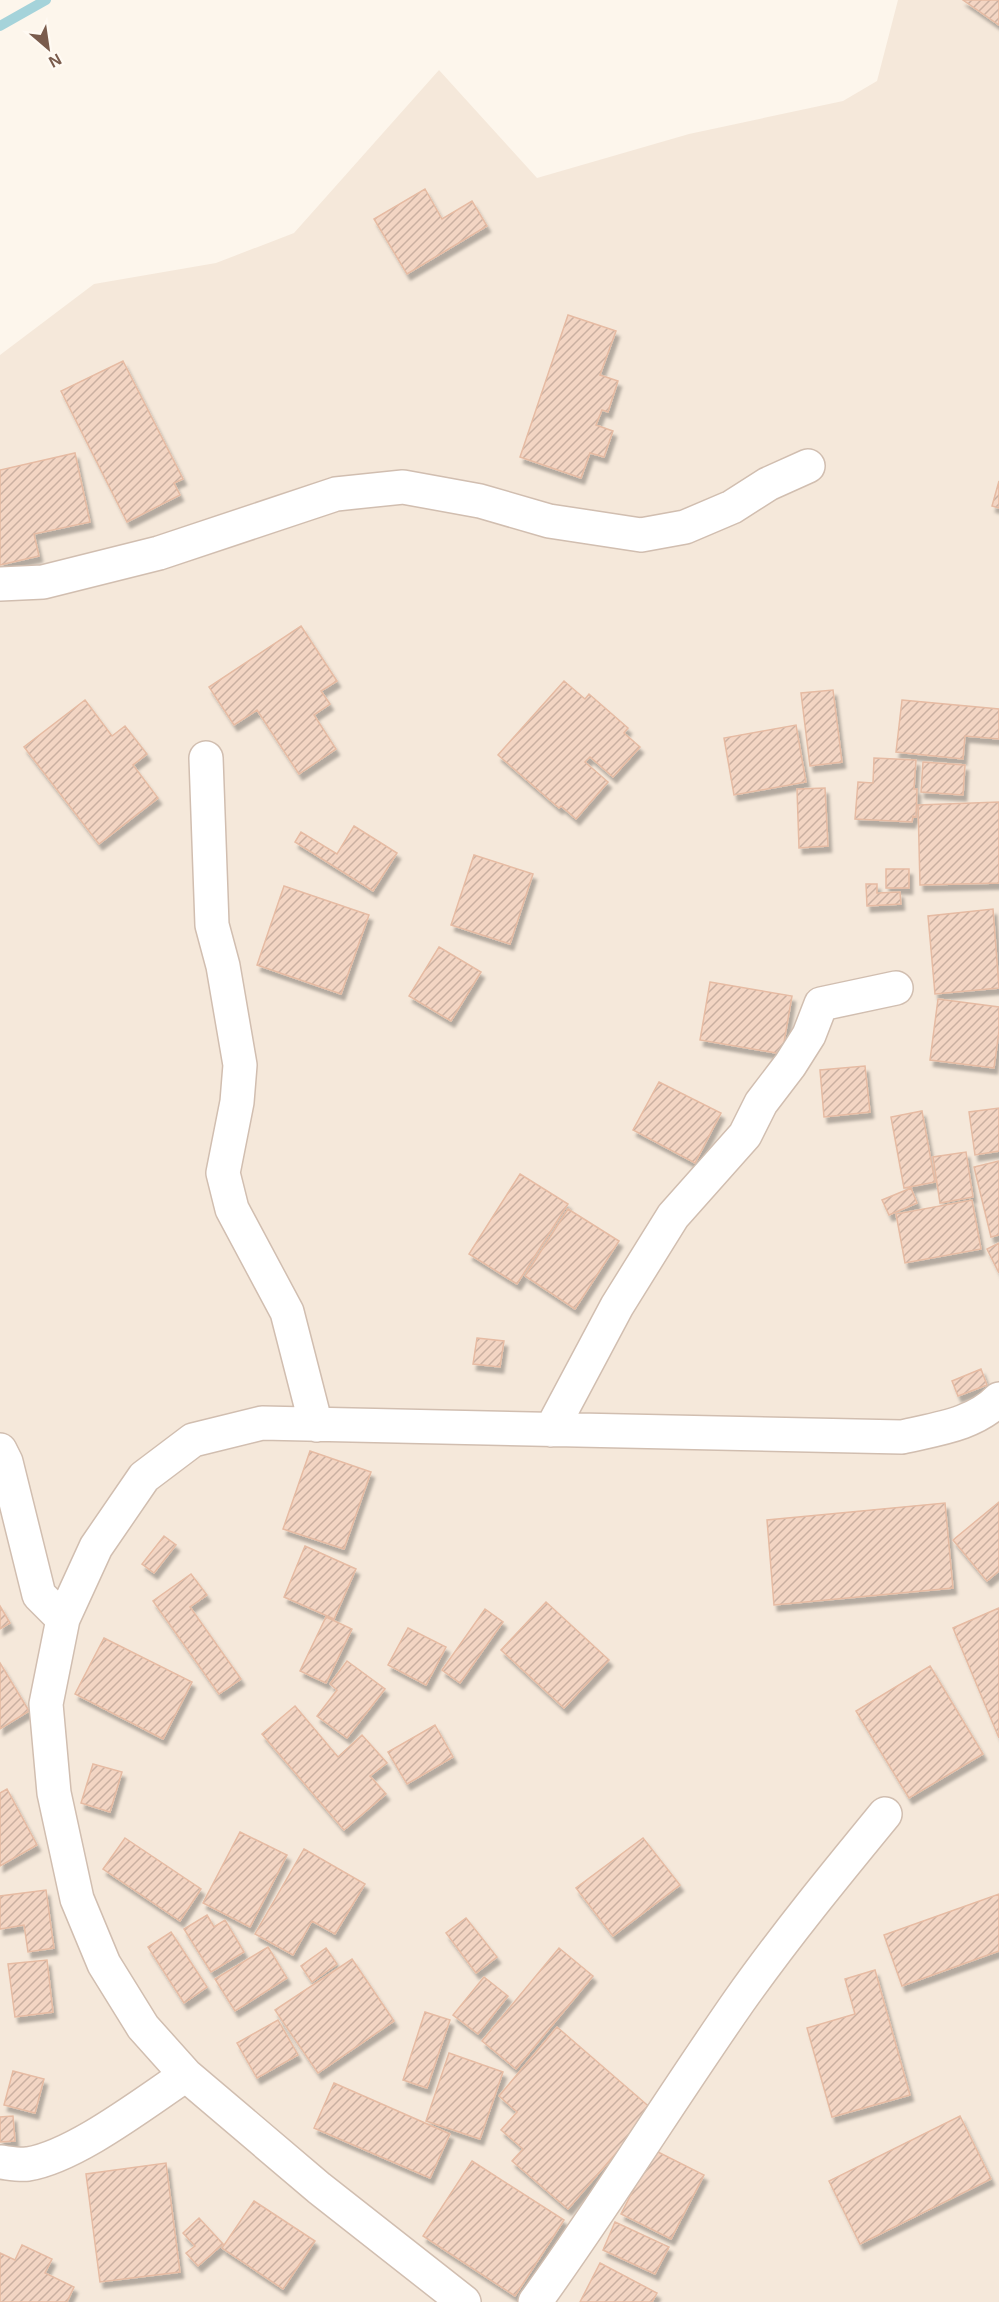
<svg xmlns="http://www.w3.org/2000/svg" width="999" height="2302" font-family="Helvetica,sans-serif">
	<defs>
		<pattern id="building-hatch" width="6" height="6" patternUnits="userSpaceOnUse" patternTransform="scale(1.5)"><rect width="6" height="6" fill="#f3d5c3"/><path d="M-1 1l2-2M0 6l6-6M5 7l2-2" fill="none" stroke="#cab0a1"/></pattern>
		<filter id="shadow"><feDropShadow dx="3.5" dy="6" stdDeviation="1.5" flood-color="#0004"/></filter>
	</defs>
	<rect width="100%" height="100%" fill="#fdf6ec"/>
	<path fill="#f5e8da" d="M898 0H999V2302H0V355L94 284 216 263 294 233 439 70 537 178 689 134 843 101 877 81Z"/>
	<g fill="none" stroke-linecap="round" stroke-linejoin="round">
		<path stroke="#a5d3da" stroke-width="10" d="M0 26 46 0"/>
	</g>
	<path fill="url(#building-hatch)" stroke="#e6bba3" stroke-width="1.5" filter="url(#shadow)" d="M963 0H999V25Z
		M425 189 442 219 472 201 487 226 407 274 374 219Z
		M568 315 616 331 600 375 618 381 608 412 602 410 596 425 613 431 604 457 590 453 581 478 520 457Z
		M123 361 183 479 174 483 180 495 127 522 61 391Z
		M75 453 90 522 34 534 39 556 0 565V470Z
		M999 481V508L992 506Z
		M301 626 337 681 321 691 330 704 314 715 336 749 299 774 257 710 234 725 209 687Z
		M564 681 585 699 589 694 628 728 624 733 640 747 613 777 590 757 585 762 608 782 576 819 561 806 559 808 498 755Z
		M833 690 842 762 810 766 801 693Z
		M85 700 112 736 125 726 147 754 133 765 158 798 99 844 24 747Z
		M902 700 999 709V739L965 736 963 759 896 752Z
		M796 725 806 782 734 795 724 738Z
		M874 758 916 760 914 789H917L916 817 913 816 912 822 855 819 858 782 873 783Z
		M923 762 965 765 963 795 921 792Z
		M825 788 828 846 799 848 797 789Z
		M999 802V883L920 885 918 805Z
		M354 826 397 853 373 891 295 842 301 832 337 854Z
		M474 855 533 874 510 944 451 925Z
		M886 869H909V888H886Z
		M866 884H877V893L900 892 901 904 867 906Z
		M284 886 369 915 341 994 257 965Z
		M993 909 999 988 935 994 928 916Z
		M439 947 481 972 451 1021 409 996Z
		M710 982 792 996 782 1054 700 1040Z
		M938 999 999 1007V1031L994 1068 930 1060Z
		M865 1066 870 1112 824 1117 820 1070Z
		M659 1082 721 1113 695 1163 633 1130Z
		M999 1108V1151L975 1155 969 1112Z
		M922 1111 935 1182 904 1188 891 1117Z
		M966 1152 973 1197 940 1203 933 1157Z
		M999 1161V1235L991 1237 974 1167Z
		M520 1174 568 1204 517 1284 469 1254Z
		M911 1188 917 1203 889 1215 882 1200Z
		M972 1200 981 1249 905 1263 896 1214Z
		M568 1209 619 1241 575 1309 525 1276Z
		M999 1243V1273L987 1249Z
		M477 1338 504 1341 500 1367 473 1364Z
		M981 1369 987 1385 958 1396 952 1381Z
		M310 1451 371 1472 344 1549 283 1529Z
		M999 1502V1571L987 1581 953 1540Z
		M945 1503 953 1588 774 1605 767 1520Z
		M164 1536 176 1545 154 1573 142 1564Z
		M305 1546 356 1569 334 1619 284 1597Z
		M191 1574 207 1595 190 1607 241 1679 219 1694 153 1601Z
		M546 1602 609 1660 564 1708 501 1650Z
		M0 1606 10 1623 0 1629Z
		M999 1608V1738L953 1628Z
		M485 1609 503 1622 460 1683 442 1670Z
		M326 1617 352 1629 326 1683 300 1671Z
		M408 1628 446 1647 426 1685 388 1665Z
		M104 1638 192 1682 163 1739 75 1694Z
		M347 1661 385 1689 347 1738 317 1716 337 1690 330 1684Z
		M0 1663 29 1711 0 1729Z
		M930 1666 983 1754 909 1798 856 1711Z
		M295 1706 338 1757 362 1735 387 1763 370 1776 386 1794 344 1830 262 1734Z
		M435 1725 453 1757 407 1784 388 1752Z
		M93 1764 122 1772 110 1812 81 1803Z
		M7 1789 37 1845 0 1866V1793Z
		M240 1832 287 1855 250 1927 203 1903Z
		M125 1838 201 1889 180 1921 103 1869Z
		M643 1838 680 1885 613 1936 576 1888Z
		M304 1849 365 1884 335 1934 312 1921 293 1955 255 1934Z
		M46 1890 54 1948 28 1952 24 1925 0 1929V1896Z
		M999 1894V1951L902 1986 884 1935Z
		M207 1915 214 1927 225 1920 244 1952 211 1972 184 1929Z
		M466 1918 497 1957 476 1973 446 1933Z
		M171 1932 207 1987 184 2003 148 1947Z
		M268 1947 287 1978 235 2011 215 1979Z
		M326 1948 337 1964 312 1982 301 1966Z
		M559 1948 593 1976 516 2069 482 2041Z
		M352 1959 394 2021 318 2073 275 2010Z
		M47 1960 53 2012 15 2017 8 1964Z
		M875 1970 910 2095 832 2117 807 2028 855 2014 845 1979Z
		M484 1977 508 1996 478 2034 453 2015Z
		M425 2012 450 2020 427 2088 403 2080Z
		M278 2020 298 2055 257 2078 237 2043Z
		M557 2027 653 2110 568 2209 512 2161 523 2149 501 2130 517 2112 499 2096Z
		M449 2053 503 2072 480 2139 426 2121Z
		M13 2071 44 2079 35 2113 4 2105Z
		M334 2083 450 2134 430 2178 314 2128Z
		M13 2116 15 2141 0 2142V2117Z
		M960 2116 991 2179 860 2244 829 2181Z
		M654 2150 704 2175 671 2239 621 2214Z
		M472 2161 564 2220 515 2296 423 2236Z
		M166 2163 180 2272 100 2282 86 2174Z
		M254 2201 315 2241 283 2289 222 2248Z
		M199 2218 223 2244 198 2266 186 2253 195 2246 183 2233Z
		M615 2222 669 2247 655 2274 603 2250Z
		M22 2245 52 2259 45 2273 74 2287 67 2302H0V2253L15 2260Z
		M600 2263 657 2293 652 2302H580Z"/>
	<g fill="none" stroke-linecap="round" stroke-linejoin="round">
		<defs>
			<path id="street" d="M0 584 43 582 159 553 336 494 403 487 480 501 549 521 641 535 685 527 732 507 768 484 808 466
				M206 758 212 925 223 966 240 1065 237 1102 223 1173 232 1209 287 1312 316 1425
				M551 1430 617 1306 673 1216 745 1135 761 1103 790 1065 809 1035 821 1004 896 988
				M0 1450 6 1462 39 1595 63 1619
				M0 2162C9 2163 19 2165 28 2164 76 2156 145 2102 186 2075
				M464 2302 319 2188 186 2075 143 2027 104 1964 77 1899 54 1793 46 1704 63 1619 96 1547 144 1477 193 1440 262 1423 902 1437C935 1429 974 1425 999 1399
				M535 2302C606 2204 670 2100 739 2001 785 1936 835 1875 885 1814"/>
		</defs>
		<use href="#street" stroke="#d1beb0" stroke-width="36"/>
		<use href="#street" stroke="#fff" stroke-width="33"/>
	</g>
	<g transform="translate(48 48) rotate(151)" stroke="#fffaf3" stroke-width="4.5" paint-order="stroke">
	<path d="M0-4.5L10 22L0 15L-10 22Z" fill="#7a5c4d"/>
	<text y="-9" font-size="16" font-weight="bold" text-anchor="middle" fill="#7a5c4d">N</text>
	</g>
</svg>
